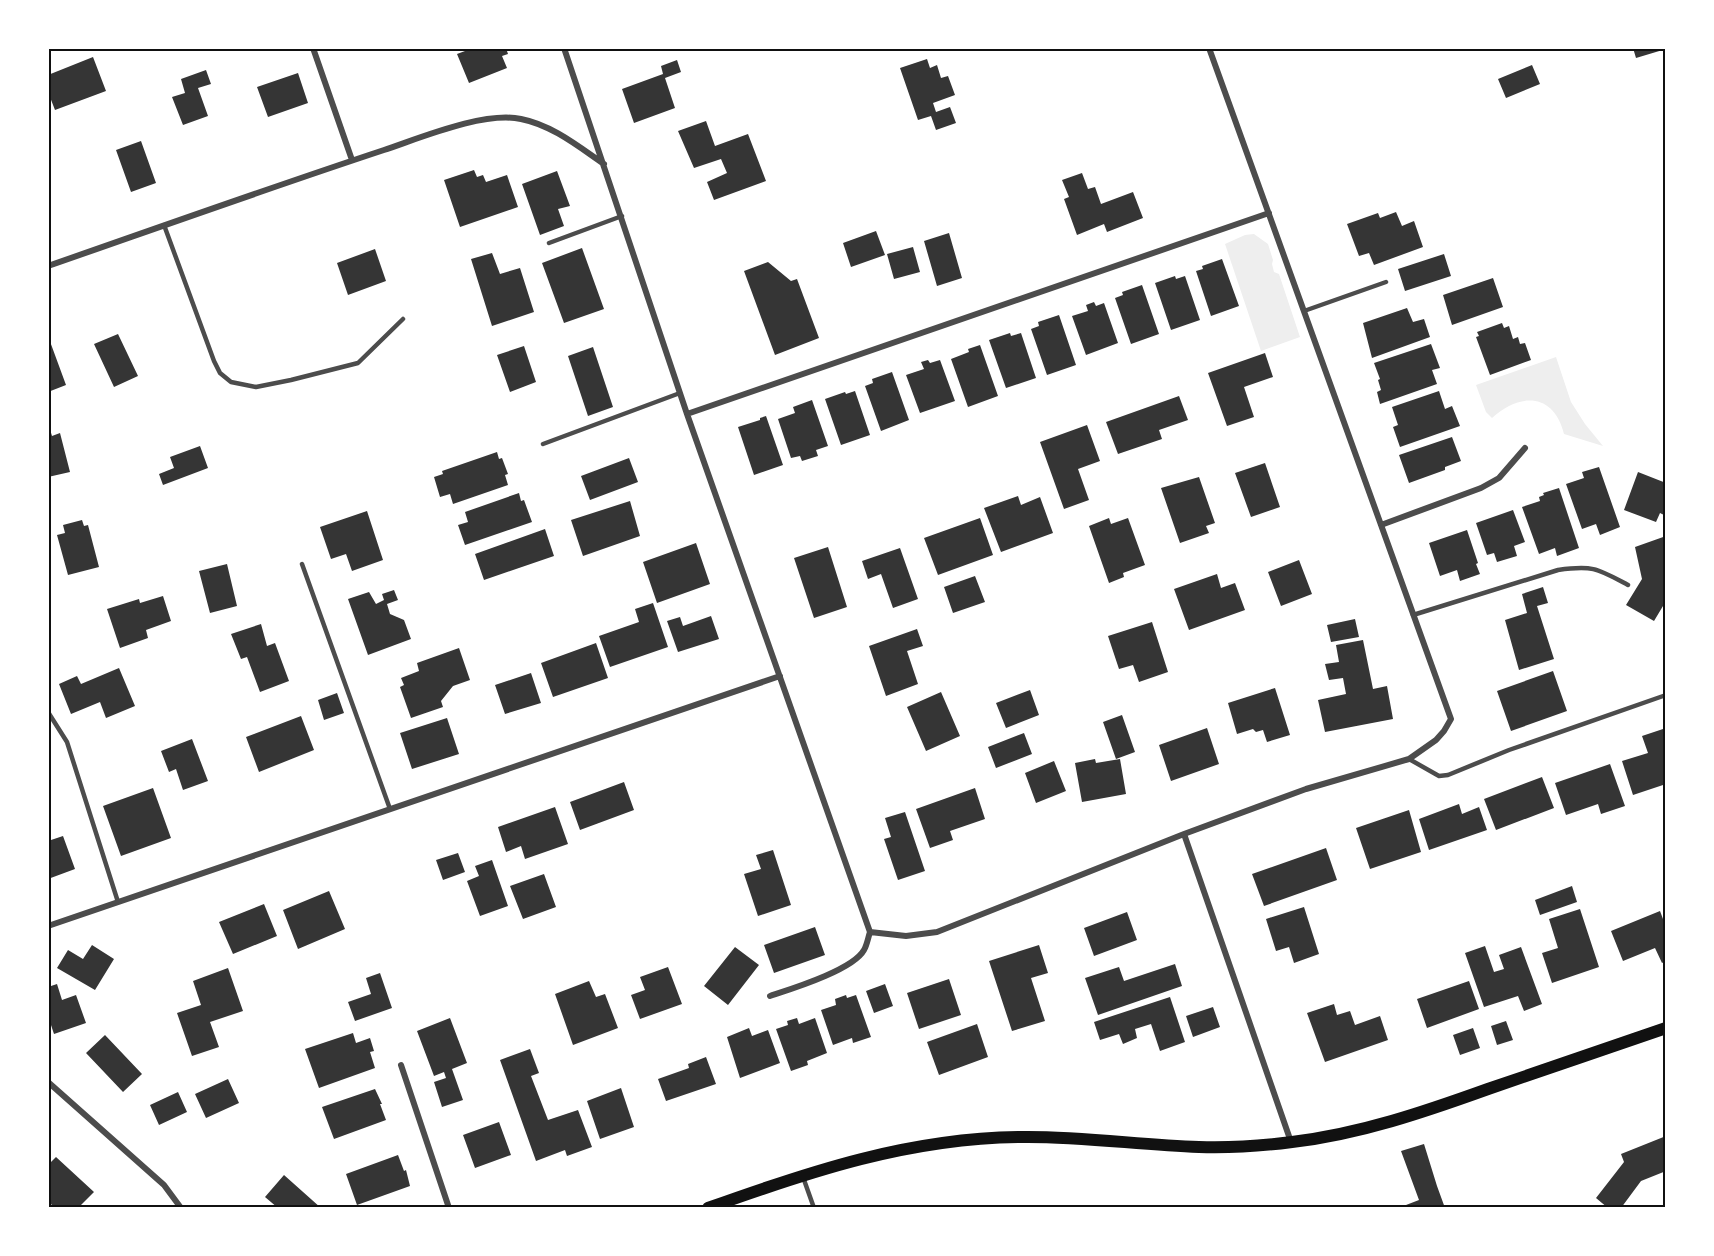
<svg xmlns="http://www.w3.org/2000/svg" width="1714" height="1256" font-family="'Golos Text',sans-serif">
	<rect width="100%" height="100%" fill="#fff"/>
	<path fill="#eee" d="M1254 234 1268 244 1273 260 1272 264 1274 272 1279 274 1300 337 1261 351 1225 244 1245 235Z
		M1556 357 1571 402 1585 424 1603 446 1564 434C1554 393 1520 392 1492 418L1486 412 1476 385Z"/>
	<path fill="#353535" d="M473 48H506L508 54 502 56 507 68 469 83 457 54Z
		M1633 48H1666V49L1636 58Z
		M93 57 106 91 55 110 48 92V75Z
		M927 59 930 68 937 65 941 78 948 76 955 95 933 103 936 112 950 107 956 123 936 130 931 116 918 120 900 68Z
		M677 60 681 72 665 78 675 108 634 123 622 89 663 74 661 66Z
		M1532 65 1540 84 1506 98 1498 79Z
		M206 70 211 84 198 88 208 116 183 125 172 97 185 93 181 79Z
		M298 73 308 103 268 117 257 87Z
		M706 121 715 146 748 134 766 181 714 200 707 182 727 173 721 159 694 168 678 131Z
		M141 141 156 183 131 192 116 150Z
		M474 170 477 177 483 175 486 182 507 175 518 207 460 227 444 180Z
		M557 171 570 206 558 209 564 226 540 235 522 184Z
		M1082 173 1088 189 1095 187 1101 204 1133 192 1143 218 1107 232 1104 224 1077 235 1064 199 1069 197 1062 180Z
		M1396 212 1402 226 1414 221 1423 247 1374 265 1369 253 1359 256 1347 224 1378 213 1380 218Z
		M876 231 885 255 851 267 843 243Z
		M949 233 962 278 937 286 924 241Z
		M913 247 920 272 894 279 887 254Z
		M582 248 604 309 564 323 542 263Z
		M375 249 386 281 348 295 337 263Z
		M492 253 500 274 520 268 534 312 492 326 471 259Z
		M1444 254 1451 276 1405 291 1398 269Z
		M1222 259 1239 306 1211 316 1196 271 1203 269 1202 266Z
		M768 262 791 281 797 279 819 338 775 355 744 271Z
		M1175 276 1176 279 1185 276 1200 320 1171 330 1155 283Z
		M1493 278 1503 307 1452 325 1443 295Z
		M1142 285 1159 334 1131 344 1115 298 1123 295 1122 292Z
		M1094 302 1096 306 1104 303 1118 343 1086 355 1072 316 1088 311 1086 305Z
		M1407 308 1413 322 1424 319 1430 337 1372 358 1363 323Z
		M1059 315 1076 365 1047 375 1031 329 1039 326 1038 322Z
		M1502 323 1504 328 1509 326 1513 339 1518 337 1520 344 1525 343 1531 360 1490 375 1476 337 1479 336 1477 332Z
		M1010 333 1011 336 1021 333 1036 378 1006 388 989 340Z
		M118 334 138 376 114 387 94 344Z
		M48 336 66 385 48 392Z
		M1431 344 1440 368 1432 370 1437 384 1380 404 1377 392 1381 390 1378 380 1380 379 1374 363Z
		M980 345 998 396 968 407 951 359 969 352 968 349Z
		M524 346 536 382 510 392 497 355Z
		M593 347 613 407 588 416 568 356Z
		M1265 353 1273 377 1244 387 1254 417 1227 426 1208 373Z
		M928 360 930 363 940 360 955 401 920 413 906 375 924 369 921 362Z
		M892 372 909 420 881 431 865 386 873 383 872 379Z
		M855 391 870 435 841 445 825 399 845 392 846 394Z
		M1439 391 1445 409 1452 406 1460 426 1400 447 1393 427 1398 425 1392 407Z
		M1179 396 1188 420 1159 430 1162 439 1118 454 1106 422Z
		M812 400 828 446 816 450 818 456 802 461 800 456 791 458 778 419 795 413 793 407Z
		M766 416 783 465 754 475 738 427 760 420V418Z
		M48 423 52 436 60 433 70 472 48 477Z
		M1087 425 1100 461 1078 469 1089 500 1064 509 1040 442Z
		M1452 437 1461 461 1445 467V470L1409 483 1399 455Z
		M200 446 208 468 163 485 159 474 174 468 170 457Z
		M497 452 499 459 502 458 508 474 505 475 508 485 453 504 450 494 440 497 434 477 443 474 442 471Z
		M629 458 638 482 590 500 581 476Z
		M1265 463 1280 507 1251 517 1235 473Z
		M1599 467 1620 527 1600 535 1596 524 1582 529 1566 484 1584 478 1582 472Z
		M1638 472 1666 483V516L1660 513 1656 522 1624 510Z
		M1199 477 1215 523 1206 526 1209 533 1180 543 1161 488Z
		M1559 488 1579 548 1557 556 1555 548 1539 554 1522 507 1540 501 1539 497 1544 495 1543 493Z
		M519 493 521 501 524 500 532 522 465 545 458 525 468 522 465 512Z
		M1018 496 1021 505 1040 497 1053 533 1001 552 984 508Z
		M630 501 640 536 583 556 571 520Z
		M1513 510 1525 542 1514 546 1517 556 1497 562 1494 553 1487 555 1476 523Z
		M367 511 383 560 352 571 346 554 331 559 320 527Z
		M980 518 993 555 938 575 924 538Z
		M1109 518 1111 524 1128 518 1145 565 1123 573 1124 577 1109 583 1089 526Z
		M82 520 84 526 88 525 99 567 68 575 57 535 65 533 63 525Z
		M545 529 554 556 484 580 475 554Z
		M1467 530 1478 563 1476 564 1480 574 1460 581 1457 570 1440 576 1429 543Z
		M1666 536V601L1654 621 1626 605 1642 579 1635 547Z
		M696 543 710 584 657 603 643 562Z
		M828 547 847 607 814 618 794 558Z
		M900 548 918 599 893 608 881 574 868 579 862 561Z
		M1299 560 1312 594 1281 606 1268 572Z
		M227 564 237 606 210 613 199 571Z
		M1217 574 1221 588 1235 583 1245 610 1189 630 1174 589Z
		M975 576 985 602 953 613 944 587Z
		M1543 587 1548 603 1537 606 1554 659 1519 670 1505 620 1527 613 1522 594Z
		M394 590 398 600 387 604 390 614 404 620 411 639 368 655 348 599 369 592 376 604 384 600 382 594Z
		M163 596 171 621 146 630 148 638 120 648 107 609 139 599 140 603Z
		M653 603 668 647 610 667 599 636 639 622 635 609Z
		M711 616 719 639 678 652 667 621 680 617 683 626Z
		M1355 619 1359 637 1331 642 1327 625Z
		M1152 622 1168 672 1139 682 1133 665 1119 669 1108 636Z
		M261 624 267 646 275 643 289 681 260 692 247 657 241 659 231 634Z
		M917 629 923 646 907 651 918 684 886 696 869 646Z
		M1363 640 1373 689 1387 686 1393 719 1325 732 1318 700 1346 694 1343 678 1329 680 1325 664 1339 662 1336 645Z
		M596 643 608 678 553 697 541 663Z
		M459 648 470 680 453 686 441 701 443 707 411 718 400 687 404 685 401 678 419 671 417 663Z
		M119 668 135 706 106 718 100 702 71 714 59 684 77 676 81 684Z
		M1553 671 1567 711 1511 731 1497 691Z
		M531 673 541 703 505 714 495 685Z
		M1275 688 1290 735 1267 742 1263 730 1256 732 1253 729 1237 734 1228 703Z
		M1030 690 1039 715 1006 728 996 703Z
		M941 692 960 736 926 751 907 707Z
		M337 693 344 713 324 720 318 700Z
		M1122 715 1135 752 1116 759 1103 722Z
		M301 716 314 750 259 772 246 737Z
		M447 718 459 754 412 769 400 733Z
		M1207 728 1219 764 1171 781 1159 745Z
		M1666 728V784L1633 795 1622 761 1648 753 1642 736Z
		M1024 733 1032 754 996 768 988 747Z
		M192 739 208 781 183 790 176 769 169 772 161 751Z
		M1095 759 1096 763 1120 759 1126 794 1082 802 1075 763Z
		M1054 761 1066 791 1036 803 1025 773Z
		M1610 764 1625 806 1601 814 1598 804 1566 815 1555 783Z
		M1542 777 1554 808 1496 830 1484 799Z
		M624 782 634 810 580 830 570 802Z
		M153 788 171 838 121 856 103 806Z
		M975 788 985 819 950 831 953 840 930 848 916 809Z
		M1459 804 1462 814 1479 807 1487 830 1429 850 1419 819Z
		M555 807 568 844 525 859 521 846 506 852 498 827Z
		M1409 810 1421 852 1370 869 1356 828Z
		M905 812 925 871 898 880 884 839 891 837 885 818Z
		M63 836 75 869 48 879V841Z
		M1326 848 1337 880 1264 906 1252 874Z
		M773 850 791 905 758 916 744 874 761 869 756 855Z
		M458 853 465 872 443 880 436 860Z
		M492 860 508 906 480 916 467 881 479 876 475 866Z
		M544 874 556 907 523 919 510 886Z
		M1572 886 1577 902 1540 915 1535 900Z
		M329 891 345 929 298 949 283 910Z
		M264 904 277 936 233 954 219 922Z
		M1304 907 1319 954 1294 963 1289 947 1276 951 1266 919Z
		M1580 909 1599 967 1552 983 1542 953 1558 948 1549 919Z
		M1660 911 1666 927V961L1662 963 1655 948 1623 961 1611 931Z
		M1127 912 1137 940 1094 956 1084 928Z
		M815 927 825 955 774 973 764 945Z
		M92 945 114 959 95 990 57 968 68 950 83 959Z
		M1039 945 1048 973 1031 978 1045 1021 1012 1031 989 961Z
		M1485 946 1494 972 1504 969 1499 955 1521 947 1542 1004 1524 1011 1518 996 1484 1007 1465 953Z
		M735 947 759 965 728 1005 704 986Z
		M1175 964 1182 986 1098 1015 1085 978 1119 967 1124 981Z
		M668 967 682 1004 640 1019 631 995 645 990 640 977Z
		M228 968 243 1011 210 1022 219 1047 192 1056 177 1013 201 1005 193 981Z
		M380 973 392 1008 355 1021 348 1002 371 994 366 978Z
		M949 979 961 1015 919 1029 907 993Z
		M589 981 596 997 605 994 618 1028 573 1045 555 994Z
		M1469 981 1479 1009 1427 1028 1417 999Z
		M57 984 62 1000 76 995 86 1023 54 1034 48 1016V987Z
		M885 984 893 1006 874 1013 866 991Z
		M846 995 847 998 856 995 871 1037 853 1043 852 1038 833 1045 821 1010 836 1005 835 999Z
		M1170 997 1185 1042 1160 1051 1151 1024 1135 1029 1137 1038 1123 1044 1119 1034 1100 1040 1094 1022Z
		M1334 1004 1337 1015 1350 1011 1355 1025 1380 1016 1388 1040 1325 1062 1307 1013Z
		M1213 1007 1220 1027 1193 1037 1186 1016Z
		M450 1018 467 1063 452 1069 463 1100 442 1107 434 1082 446 1078 444 1072 434 1076 417 1031Z
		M797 1018 799 1024 815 1018 827 1053 807 1061 808 1065 791 1071 776 1029 788 1025 787 1021Z
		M1506 1021 1513 1040 1497 1045 1491 1026Z
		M977 1024 988 1057 939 1075 927 1042Z
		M749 1028 752 1036 768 1030 780 1063 740 1078 727 1037Z
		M1473 1028 1480 1048 1460 1055 1453 1035Z
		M353 1033 356 1043 370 1038 374 1051 370 1052 375 1068 319 1088 305 1049Z
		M105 1035 142 1074 123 1092 86 1053Z
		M530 1049 539 1073 531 1076 548 1120 578 1110 592 1147 567 1156 565 1150 536 1161 500 1060Z
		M706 1057 716 1084 666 1101 658 1079 689 1068 688 1064Z
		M228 1079 239 1103 206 1118 195 1094Z
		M621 1088 634 1127 600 1139 587 1101Z
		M375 1089 382 1104H380L386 1120 334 1139 322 1107Z
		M178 1092 187 1112 159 1125 150 1105Z
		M499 1122 511 1155 475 1168 463 1135Z
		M1666 1136V1171L1641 1181 1621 1208H1608L1596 1198 1624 1162 1621 1154Z
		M1424 1144 1437 1186 1445 1208H1408L1406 1205 1419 1200 1401 1151Z
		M398 1155 404 1171 406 1170 410 1186 357 1205 346 1174Z
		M56 1157 94 1192 78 1208H55L48 1201V1165Z
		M284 1175 321 1208H278L265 1197Z"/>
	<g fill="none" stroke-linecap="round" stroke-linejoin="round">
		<path stroke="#4c4c4c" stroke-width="4.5" d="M164 225 214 361 220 373 231 382 256 387 291 380 358 363 403 319
			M549 243 622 216
			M1304 311 1386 282
			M543 444 680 393
			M302 564 390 809
			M1413 615 1558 570C1594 565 1598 569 1628 585
			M48 712 67 742 118 902
			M1409 759 1439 776 1448 775 1509 750 1666 695
			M803 1177 814 1208"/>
		<path stroke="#4c4c4c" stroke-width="6" d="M313 48 352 160
			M564 48 687 414 870 932
			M48 266C160 227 272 187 384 150 420 138 484 111 521 119 552 125 579 147 604 164
			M687 414 1269 213
			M1381 525 1481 488 1499 478 1525 448
			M1184 834 1291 1142
			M48 926 780 676
			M870 932 906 936 937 932 1184 834 1306 789 1409 759 1436 740 1444 731 1451 719 1209 48
			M770 996C791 989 853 970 864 950 867 945 868 938 870 932
			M401 1065 449 1208
			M48 1082 164 1185 181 1208"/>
		<path stroke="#111" stroke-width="12" d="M708 1208C811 1171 910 1138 1021 1137 1080 1136 1139 1145 1199 1147 1230 1148 1261 1146 1292 1142 1360 1134 1424 1112 1488 1089 1547 1069 1607 1048 1666 1028"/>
	</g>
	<rect width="1714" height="1256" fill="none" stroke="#ffffff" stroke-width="99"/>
	<rect x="50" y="50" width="1614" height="1156" fill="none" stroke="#111" stroke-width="2"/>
</svg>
